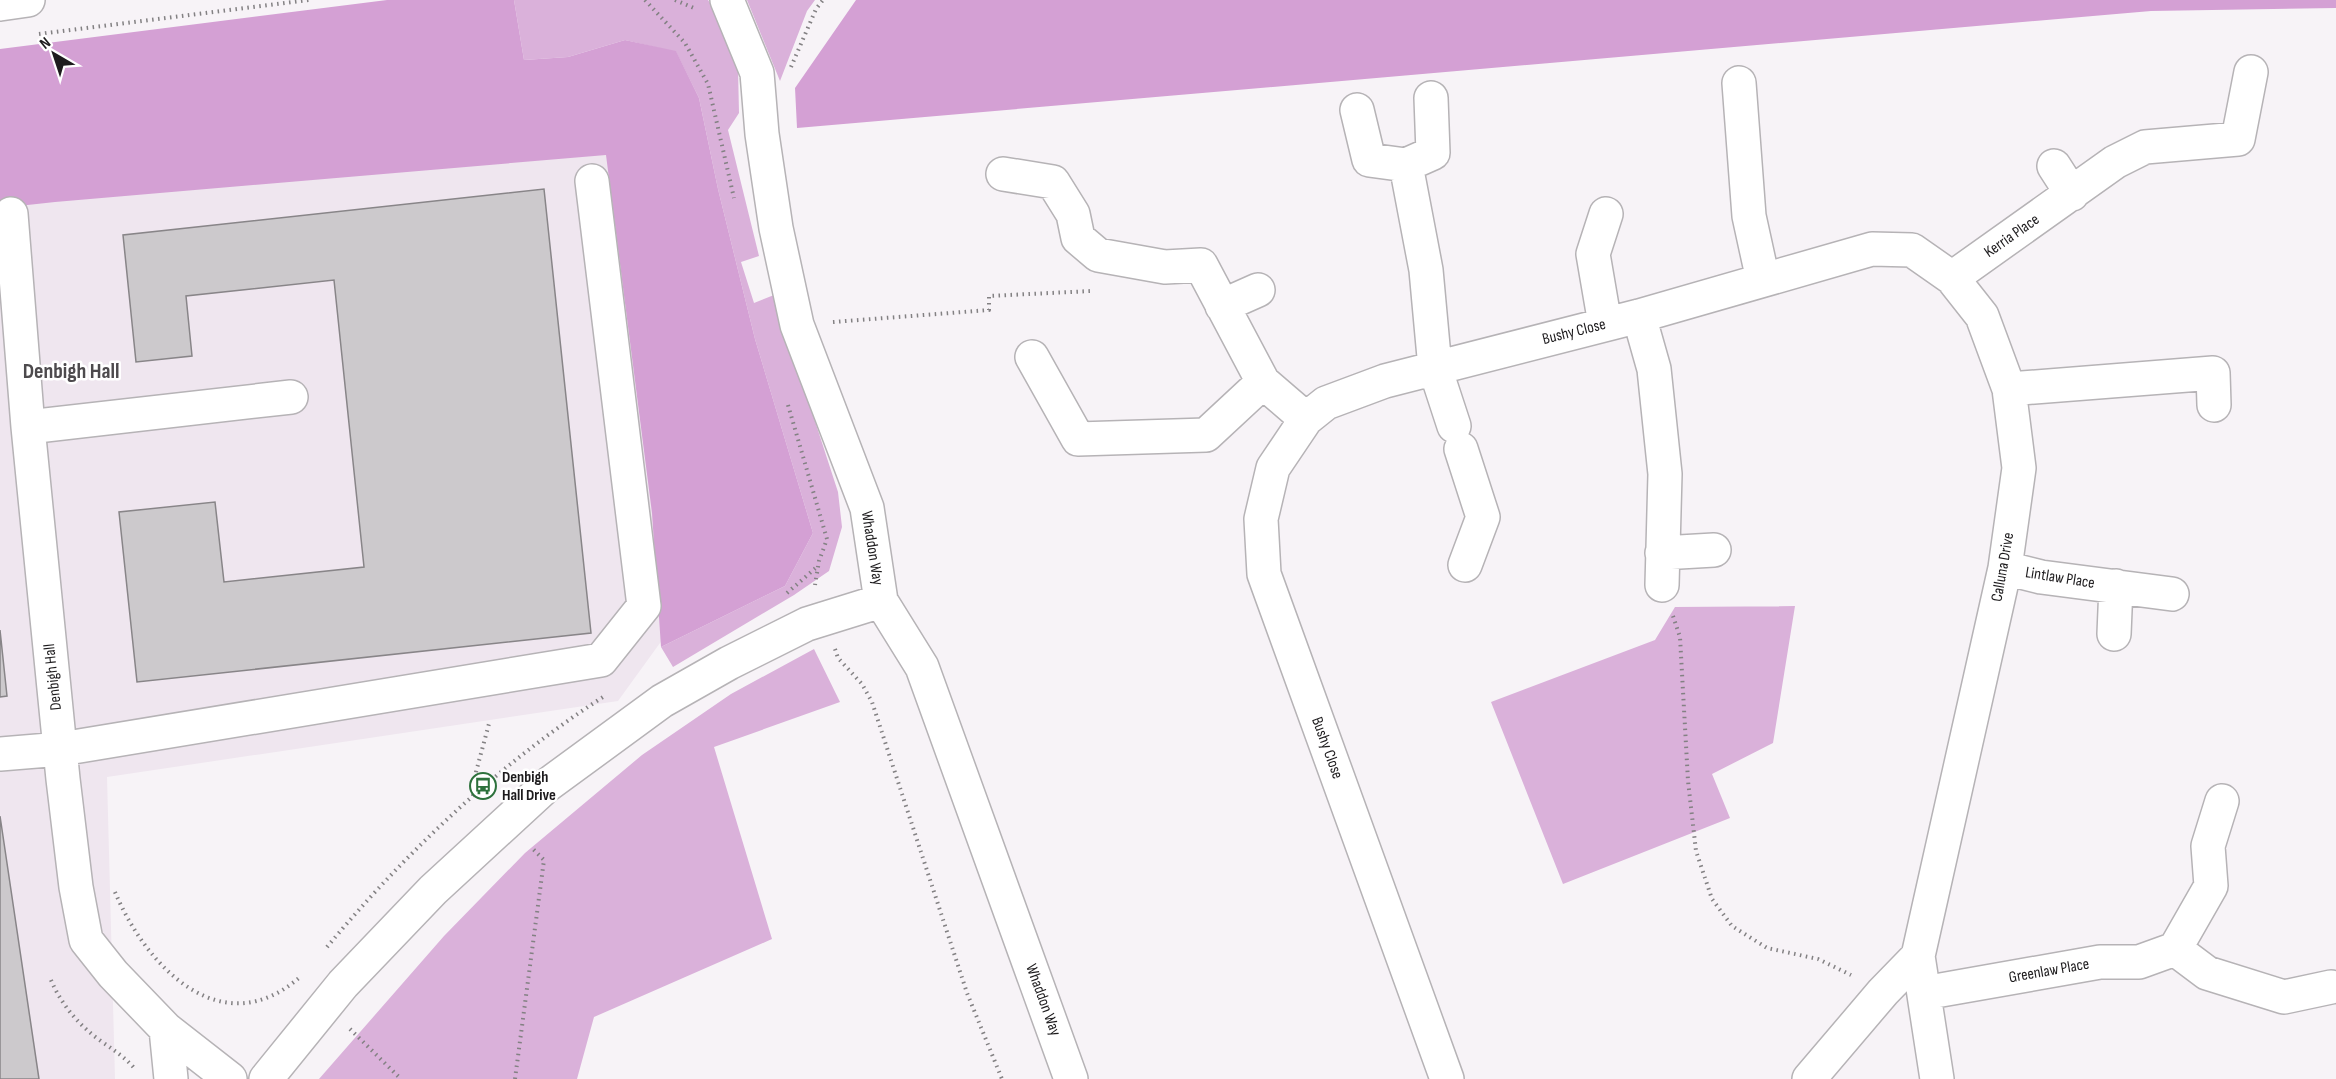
<svg xmlns="http://www.w3.org/2000/svg" width="2336" height="1079" font-family="'Sofia Sans Condensed',sans-serif">
	<rect width="100%" height="100%" fill="#f7f3f7"/>
	<path fill="#efe6ef" d="M653 114 702 585 618 701 107 777 115 1079H0V186Z"/>
	<path fill="#dab1da" d="M514 0H708L721 17 738 68 739 113 728 130 759 256 741 262 754 303 774 295 838 492 842 527 829 571 794 595 673 667 661 647 785 586 813 533 755 339 718 189 699 98 676 52 625 40 568 57 524 60Z
		M747 0H815L807 11 780 81Z
		M1795 606 1773 743 1712 774 1730 818 1563 884 1491 702 1655 640 1675 607Z
		M814 649 840 702 714 747 772 939 594 1017 577 1079H319L444 936 525 853 642 755 731 694Z"/>
	<path fill="#d4a0d4" d="M387 0H514L524 60 568 57 625 40 676 51 699 98 718 189 755 339 813 533 785 586 661 647 652 513 606 155 55 202 0 208V49Z
		M856 0H2336V8L2151 11 797 128 795 88Z"/>
	<path fill="#ccc9cc" stroke="#888588" stroke-width="1.5" d="M544 189 591 633 137 682 119 512 215 502 224 582 364 567 334 280 186 296 192 356 136 362 123 235Z
		M0 630 7 696 0 697Z
		M0 816 39 1079H0Z"/>
	<g fill="none" stroke-linecap="round" stroke-linejoin="round">
		<defs>
			<path id="minor" d="M727 0 757 73 762 134 776 228 797 325 867 508 881 601 922 667 1071 1079
				M0 4 28 0
				M1739 83 1749 216 1763 280
				M1357 110 1369 160 1406 165 1433 153 1431 98
				M1406 165 1426 270 1435 368 1454 426
				M2054 166 2072 194
				M1003 174 1053 182 1073 214 1078 238 1098 255 1165 267 1201 265 1263 382 1306 419
				M11 214 28 427 63 779 76 887 86 940 113 974 166 1029 230 1079
				M1952 278 2115 162 2145 147 2238 139 2251 72
				M1222 306 1258 290
				M1639 316 1654 369 1665 474 1662 585
				M1605 324 1593 254 1606 214
				M1032 357 1078 439 1206 435 1263 382
				M2009 389 2213 373 2214 405
				M28 427 291 397
				M1461 449 1483 517 1465 565
				M1662 553 1714 550
				M2005 568 2041 577 2172 594
				M2114 634 2116 586
				M0 754 61 749 601 660 644 606 592 181
				M2222 801 2208 846 2211 886 2175 949 2207 973 2284 997 2331 987
				M1924 993 2100 962H2139L2175 949
				M166 1029 171 1079
				M266 1079 343 984 433 890 546 786 662 701 729 663 807 624 881 601
				M1447 1079 1264 574 1261 519 1273 468 1306 419 1326 403 1385 381 1639 316 1872 249 1912 250 1952 278 1982 316 2009 389 2019 468 2005 568 1918 956 1937 1079
				M1809 1079 1883 992 1918 956"/>
		</defs>
		<use href="#minor" stroke="#b6b3b6" stroke-width="36"/>
		<path stroke="#838183" stroke-width="4" stroke-dasharray="1.5 4.5" stroke-linecap="butt" d="M645 0 685 43 708 84 734 198
			M675 0 694 8
			M39 34 309 0
			M791 67 816 9 823 0
			M833 322 989 310V296L1091 291
			M788 405 827 539 819 561 815 585
			M787 593 818 566
			M1673 616 1680 637 1688 781 1696 851 1712 899 1732 926 1767 948 1818 959 1851 975
			M835 649 838 658 862 684 872 702 967 993 1002 1079
			M473 796 476 772 490 720
			M115 892C146 966 221 1046 300 977
			M327 947C406 852 499 764 603 697
			M51 980C61 1004 78 1024 98 1039 112 1049 124 1056 135 1069
			M350 1029 401 1079
			M515 1079 544 860 531 847"/>
		<use href="#minor" stroke="#fff" stroke-width="33"/>
	</g>
	<defs>
		<symbol id="bus-ring" viewBox="-11 -11 22 22"><circle r="9.5" fill="#fff" stroke="#2d713c" stroke-width="1.5"/><path d="M-5-6H5V4H4V6H2V4H-2V6H-4V4H-5ZM-3.5-4V0h7V-4ZM-3.5 1.2v1.5H-2V1.2ZM2 1.2v1.5H3.5V1.2Z" fill="#2d713c"/></symbol>
	</defs>
	<g fill-rule="evenodd">
		<use href="#bus-ring" x="468" y="771" width="30" height="30"/>
	</g>
	<g text-anchor="middle" dominant-baseline="central" stroke-width="5" stroke-linejoin="round" paint-order="stroke">
		<g font-size="16" fill="#1d1b1d" stroke="#fff">
			<text transform="translate(2012 236) rotate(-35)">Kerria Place</text>
			<text transform="translate(1574 332) rotate(-14)">Bushy Close</text>
			<text transform="translate(872 548) rotate(81)">Whaddon Way</text>
			<text transform="translate(2003 567) rotate(-80)">Calluna Drive</text>
			<text transform="translate(2060 578) rotate(9)">Lintlaw Place</text>
			<text transform="translate(53 677) rotate(-96)">Denbigh Hall</text>
			<text transform="translate(1327 748) rotate(70)">Bushy Close</text>
			<text transform="translate(2049 971) rotate(-10)">Greenlaw Place</text>
			<text transform="translate(1043 1000) rotate(70)">Whaddon Way</text>
		</g>
		<g font-size="16" font-weight="bold" fill="#1d1b1d" stroke="#fff" text-anchor="start">
			<text x="502" y="777">Denbigh<tspan x="502" dy="18">Hall Drive</tspan></text>
		</g>
		<g font-size="22" font-weight="bold" fill="#4d4a4d" stroke="#fff">
			<text x="71" y="371">Denbigh Hall</text>
		</g>
	</g>
	<g transform="translate(54 54) rotate(321)" stroke="#ffffff" stroke-width="4.5" paint-order="stroke">
	<path d="M0-4.5L10 22L0 15L-10 22Z" fill="#1d1b1d"/>
	<text y="-9" font-size="16" font-weight="bold" text-anchor="middle" fill="#1d1b1d">N</text>
	</g>
</svg>
